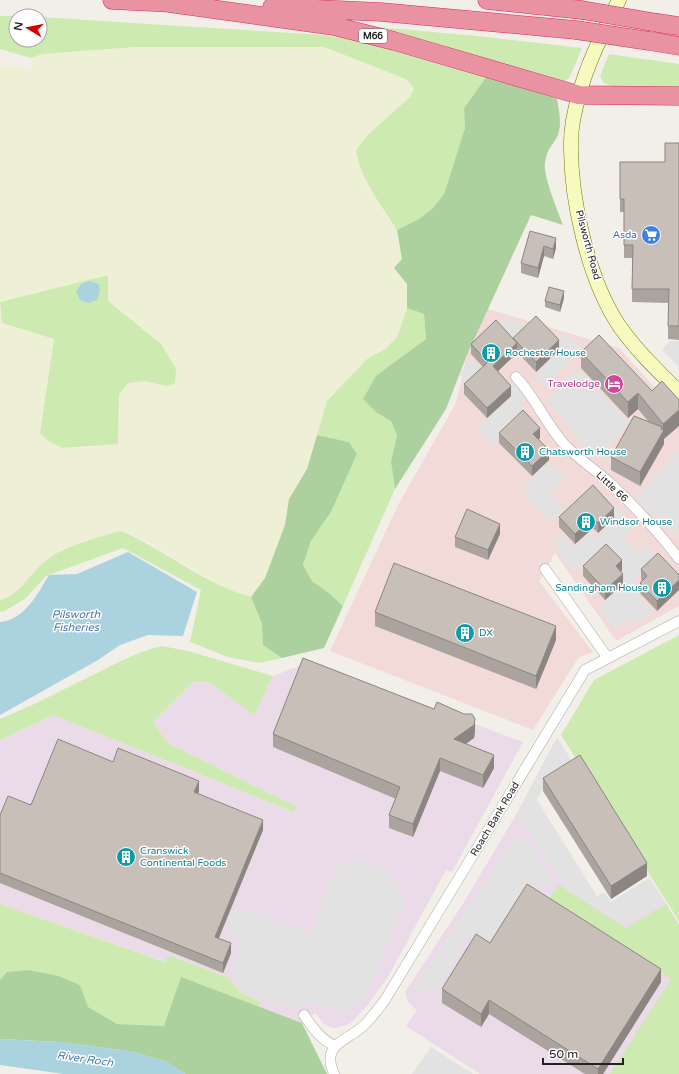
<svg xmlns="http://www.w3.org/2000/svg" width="679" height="1074" font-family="'Varela Round',sans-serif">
	<rect width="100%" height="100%" fill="#f2efe9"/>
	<path fill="#f2dad9" d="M488 309 619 348 679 414V606L616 641 555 553 539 581 593 652 578 658 533 730 330 651 398 505 456 403 467 355Z"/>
	<path fill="#ebdbe8" d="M309 662 523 742 452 872 446 870 389 975 368 1005 350 1024 335 1028 330 1027 324 1024 315 1013 302 1023 259 1007 261 1002 241 993 229 978 168 955 166 962 0 904V740L53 715 294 812 297 807 168 743 153 722 194 681 210 683 254 715 273 676Z
		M517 813 566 889 624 924 665 901 679 925V1074H480L406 1026 417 1010 408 1002 405 992 464 902Z"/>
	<path fill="#eef0d5" d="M135 47H324L406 79 414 88 410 97 397 110 367 186 397 230 402 259 394 268 407 284V308L397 337 385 349 367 359 327 401 307 469 289 499 285 525 265 578 251 597 229 591 147 542 121 531 90 540 50 558 35 570 21 588 5 599 0 600V306L2 323 54 339 40 433 48 441 62 448 96 447 120 421 119 395 129 382 145 381 166 386 118 310 108 301V275L0 302V65L21 66 32 71 31 58 42 54Z"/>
	<path fill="#cdebb0" d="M0 16H16V40H40V17L323 35 368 41 487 76 464 108 465 128 444 194 433 208 419 219 397 230C381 204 361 181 356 150L369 134 410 97 414 88 406 79 324 47H135L42 54 31 58 0 49Z
		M324 22 477 36 582 48 570 77 564 82Z
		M609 54 679 64V87H615L604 83 600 76Z
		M108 275V301L161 344 176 369 175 383 166 386 145 381 128 383 119 395 118 444 62 448 48 441 40 433 54 339 2 323 0 302Z
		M407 308 424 314 426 339 409 352 377 413 391 421 397 435 391 462 395 489 343 606 329 593 312 581 303 565 311 541 331 512 357 454 349 442 317 435 327 401 367 359 385 349 397 337Z
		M121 531C165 550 204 584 251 597L262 624 263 645 282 658 259 663 228 657 190 642 201 590 123 548 46 576 26 598 5 611 0 612V600C20 596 32 570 49 558 69 545 98 537 121 531Z
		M679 635V921L561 735 594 680Z
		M162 646 188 651 273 676 254 715 210 683 194 681 153 722 168 743 297 807 294 812 53 715 0 740V719C30 707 60 691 89 677 114 665 135 652 162 646Z
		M559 885 626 928 666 904 679 925V1074H610L671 979 549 897Z
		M0 904 165 962 168 955 229 978 241 993 261 1002 259 1007 182 978 164 1026 117 1024 87 1007 80 985 59 976 28 970 0 980Z"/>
	<path fill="#add19e" d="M487 76 534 90 557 99C559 110 563 128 556 139 550 148 547 150 545 163 543 176 558 211 563 225L531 215 467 355 446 409 395 489 391 462 397 435 391 421 377 413 363 399 376 376 426 339 424 314 407 308V284L394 268 402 259 397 230 419 219 433 208 444 194 465 128 464 108Z
		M317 435 349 442 357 454 331 512 311 541 303 565 312 581 329 593 343 606 324 648 282 658 263 645 262 624 251 597 265 578 285 525 289 499 307 469Z
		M29 970 59 976 80 985 88 1007 117 1024 164 1026 181 977 302 1023 327 1074H185L167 1062 129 1051 60 1042 0 1039V980L7 972Z"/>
	<path fill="#e2e2e2" d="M507 318 530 329 514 347 496 330Z
		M565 334 583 349 545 387 535 375 561 350 555 343Z
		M670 341H679V367L662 350Z
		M470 357 484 372 470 386 460 375Z
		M576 368 631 423 594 460 547 399Z
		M514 383 525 399 520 405 528 413 492 448 477 428 512 396 508 388Z
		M679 450V527L672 535 635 497Z
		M548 462 565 479 549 494 568 513 561 520 557 516 550 522 525 495 529 490 524 485Z
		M616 506 634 526 623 538 639 553 646 545 657 558 634 579 642 588 637 594 654 613 642 621 637 618 632 624 626 619 615 629 598 608 624 584 617 576 624 569 631 576 607 550 584 572 579 567 574 571 557 553 561 549 554 542 562 534 574 547 591 532 597 538 616 518 611 512Z
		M557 737 576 767 542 790 537 800 597 896 604 892 611 902 649 878 665 901 624 924 566 889 517 813Z
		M526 836 555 884 525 890 486 945 469 937 439 988 409 996 514 840Z
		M350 857 389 872 402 898 405 900 365 1000 360 998 352 1016 311 1001 291 1009 246 992 233 976 232 970 243 939 226 932 235 907 310 934 338 862 346 865Z
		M431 1047 473 1074H412Z"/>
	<path fill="#aad3df" d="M90 281 99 284 100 291 97 300 88 303 80 300 76 292 81 284Z
		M128 552 197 592 183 636 148 635 120 645 98 660 0 715V622C25 620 38 593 49 575L77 574Z
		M0 1039 60 1042 129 1051 167 1062 185 1074H64L0 1065Z"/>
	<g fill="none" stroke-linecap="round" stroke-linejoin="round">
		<defs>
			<path id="street" d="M516 377C535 397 546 424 564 444 578 459 596 470 611 484 635 507 659 532 679 559
				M545 569 607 657
				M304 1015C313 1028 320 1039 335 1046
				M334 1074C321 1044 345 1042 362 1027 371 1019 378 1009 385 1000L585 670 679 621"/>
			<path id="secondary" d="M619 0C604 31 588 61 579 95 575 109 571 127 571 142 570 198 588 280 620 327 637 351 658 371 679 392"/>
			<path id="highway" d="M112 0 173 3
				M487 0 582 10
				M162 2 334 26 394 41 579 95 679 96
				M272 7 381 12 576 30
				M658 23 679 26
				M649 41 679 46"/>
		</defs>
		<use href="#street" stroke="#a9a9a9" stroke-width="11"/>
		<use href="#secondary" stroke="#707d05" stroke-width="15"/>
		<use href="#highway" stroke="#dc2a67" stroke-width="19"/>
		<use href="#street" stroke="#fff" stroke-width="10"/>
		<use href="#secondary" stroke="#f7fabf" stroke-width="14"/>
		<use href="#highway" stroke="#e892a2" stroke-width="18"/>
		<defs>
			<path id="highway-bridge" d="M582 10 658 23
				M576 30 649 41"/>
		</defs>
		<use href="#highway-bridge" stroke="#dc2a67" stroke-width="19" stroke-linecap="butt"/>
		<use href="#highway-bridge" stroke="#e892a2" stroke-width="18"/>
	</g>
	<path fill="#aba49e" d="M679 143V340L668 339V303L632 302V258H624V212H620V162H665Z
		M530 231 556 248 553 259 544 256 538 278 521 273V263Z
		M564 298 560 312 545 307V301Z
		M513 338 559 350 536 372 517 352 498 371 511 396 487 418 464 394V384L483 367 471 354V344Z
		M581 352 652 391 662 381 664 444 640 486 611 470V457L648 421 638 409 628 418 581 368Z
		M499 433 540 438 539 439 549 460 532 476 499 443Z
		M559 517 614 518 598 533 593 528 575 544 559 527Z
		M500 534 488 560 455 547V537Z
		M658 553 657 611 640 593V583L642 581 641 580V569Z
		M583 566 622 570 621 572 623 584 605 600 583 576Z
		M375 612 556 640 536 689 375 626Z
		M434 709 475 732 474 738 466 744 494 768 483 788 440 771 413 837 389 828V815L396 799 273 747V734Z
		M113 762 199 791 198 794 263 830 219 938 231 953 223 973 0 883V815L31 805Z
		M543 778 647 876 611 899 543 791Z
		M490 943 661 982 603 1074H585L489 1014 481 1027 442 1003V989Z"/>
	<path fill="#8b8681" d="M556 238V248L553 259V249Z
		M544 246V256L538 278V268Z
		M564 291V298L560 312V305Z
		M559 340V350L536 372V362Z
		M517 343V353L493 376V366Z
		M511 386V396L487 418V408Z
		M638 393V409L628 418V402Z
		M679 410V426L664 439V444L640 486V472L661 429 662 427V433L663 432V424Z
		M540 428V438L533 444V434Z
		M549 450V460L532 476V466Z
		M614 508V518L598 533V523Z
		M593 518V528L575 544V534Z
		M500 524V534L488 560V550Z
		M622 560V570L616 576V566Z
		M623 574V584L605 600V590Z
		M679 580V590L657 611V601Z
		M556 626V640L536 689V676Z
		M475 719V732L474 738 454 752V739Z
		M494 755V768L483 788V775Z
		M440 758V771L413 837V824Z
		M199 781V791L194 803V792Z
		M263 820V830L215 947V937Z
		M647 863V876L611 899V886Z
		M231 943V953L223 973V963Z
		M661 969V982L603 1074H598V1069Z
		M489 1000V1014L481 1027V1014Z"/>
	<path fill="#c7bfb8" stroke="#8b8681" d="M665 143H679V326H668L669 289H632L633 245H624V199H620V162H665Z
		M530 231 556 238 553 249 544 246 538 268 521 263Z
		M549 287 564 291 560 305 545 301Z
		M536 316 559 340 536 362 513 338Z
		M496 320 517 343 493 366 511 386 487 408 464 384 488 362 471 344Z
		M599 335 652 391 662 381 679 400V410L663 424 638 393 628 402 581 352Z
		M523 410 540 428 533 434 549 450 532 466 499 433Z
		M634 416 662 427 661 429 664 430 640 472 611 457Z
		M593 485 614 508 598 523 593 518 575 534 559 517Z
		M467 509 500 524 488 550 455 537Z
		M606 544 622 560 616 566 623 574 605 590 583 566Z
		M658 553 679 575V580L657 601 640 583 647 576 641 569Z
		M394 563 556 626 536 676 375 612Z
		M303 658 434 709 437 702 464 714H472L475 719 474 725 454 739 494 755 483 775 440 758 413 824 389 815 400 787 273 734Z
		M58 739 113 762 118 748 199 781 194 792 263 820 215 937 231 943 223 963 0 873V815L8 796 31 805Z
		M580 755 647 863 611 886 543 778Z
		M527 884 661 969 598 1069 489 1000 481 1014 442 989 476 934 490 943Z"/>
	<defs>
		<symbol id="supermarket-disc" viewBox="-11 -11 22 22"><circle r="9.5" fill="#3f7fe0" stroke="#fff"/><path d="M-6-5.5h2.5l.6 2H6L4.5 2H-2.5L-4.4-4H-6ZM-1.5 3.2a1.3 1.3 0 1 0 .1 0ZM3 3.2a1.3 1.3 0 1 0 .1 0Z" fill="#fff"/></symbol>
		<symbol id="building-disc" viewBox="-11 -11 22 22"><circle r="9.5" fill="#0f9aa8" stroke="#fff"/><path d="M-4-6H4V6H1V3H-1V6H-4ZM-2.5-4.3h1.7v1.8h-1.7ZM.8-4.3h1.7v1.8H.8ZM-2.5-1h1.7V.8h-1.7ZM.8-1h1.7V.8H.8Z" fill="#fff"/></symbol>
		<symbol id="hotel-disc" viewBox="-11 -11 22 22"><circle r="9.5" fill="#d1479c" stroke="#fff"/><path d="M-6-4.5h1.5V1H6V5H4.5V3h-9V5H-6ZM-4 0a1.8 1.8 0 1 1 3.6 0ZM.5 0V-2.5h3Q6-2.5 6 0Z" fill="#fff"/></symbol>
	</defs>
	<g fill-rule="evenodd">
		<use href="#supermarket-disc" x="640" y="224" width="22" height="22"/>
		<use href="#building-disc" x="480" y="342" width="22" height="22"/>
		<use href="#hotel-disc" x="603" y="373" width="22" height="22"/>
		<use href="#building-disc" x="514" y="441" width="22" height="22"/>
		<use href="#building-disc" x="575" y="511" width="22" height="22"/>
		<use href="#building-disc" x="651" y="577" width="22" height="22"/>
		<use href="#building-disc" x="454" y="622" width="22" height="22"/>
		<use href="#building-disc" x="115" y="846" width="22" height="22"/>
	</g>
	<g text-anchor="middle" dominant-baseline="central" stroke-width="3" stroke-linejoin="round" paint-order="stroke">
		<rect fill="#fff" stroke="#646464" stroke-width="1" x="359" y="29" width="28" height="14" rx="3"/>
		<g font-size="9" font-weight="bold" fill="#222">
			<text x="373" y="36">M66</text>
		</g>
		<g font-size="10" fill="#366cbe" stroke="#fff" text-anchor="end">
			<text x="637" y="235">Asda</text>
		</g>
		<g font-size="10" fill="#222" stroke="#fff">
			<text transform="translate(588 245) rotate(75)">Pilsworth Road</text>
			<text transform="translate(612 487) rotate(43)">Little 66</text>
			<text transform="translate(495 819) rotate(-59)">Roach Bank Road</text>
		</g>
		<g font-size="10" fill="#0d838f" stroke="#fff" text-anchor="start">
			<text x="505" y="353">Rochester House</text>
			<text x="539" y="452">Chatsworth House</text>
			<text x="600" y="522">Windsor House</text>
			<text x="648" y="588" text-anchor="end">Sandingham House</text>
			<text x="479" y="633">DX</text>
			<text x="140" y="851">Cranswick<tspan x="140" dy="12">Continental Foods</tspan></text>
		</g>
		<g font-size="10" fill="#b23c85" stroke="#fff" text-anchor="end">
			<text x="600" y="384">Travelodge</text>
		</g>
		<g font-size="11" font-style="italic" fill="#4a7aab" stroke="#fff">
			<text x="76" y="614">Pilsworth<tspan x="76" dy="13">Fisheries</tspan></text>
			<text transform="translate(85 1059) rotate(8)">River Roch</text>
		</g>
	</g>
	<g transform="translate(28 28) rotate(280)"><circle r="19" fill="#ffffff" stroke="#a7a7a7"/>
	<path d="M0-3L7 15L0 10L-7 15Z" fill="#d40000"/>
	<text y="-6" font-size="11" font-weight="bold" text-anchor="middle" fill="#222222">N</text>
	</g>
	<path d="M543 1058v6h80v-6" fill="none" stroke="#222222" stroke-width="2"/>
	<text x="549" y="1058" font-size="12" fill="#222222" stroke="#ffffff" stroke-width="3" paint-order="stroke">50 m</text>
</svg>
